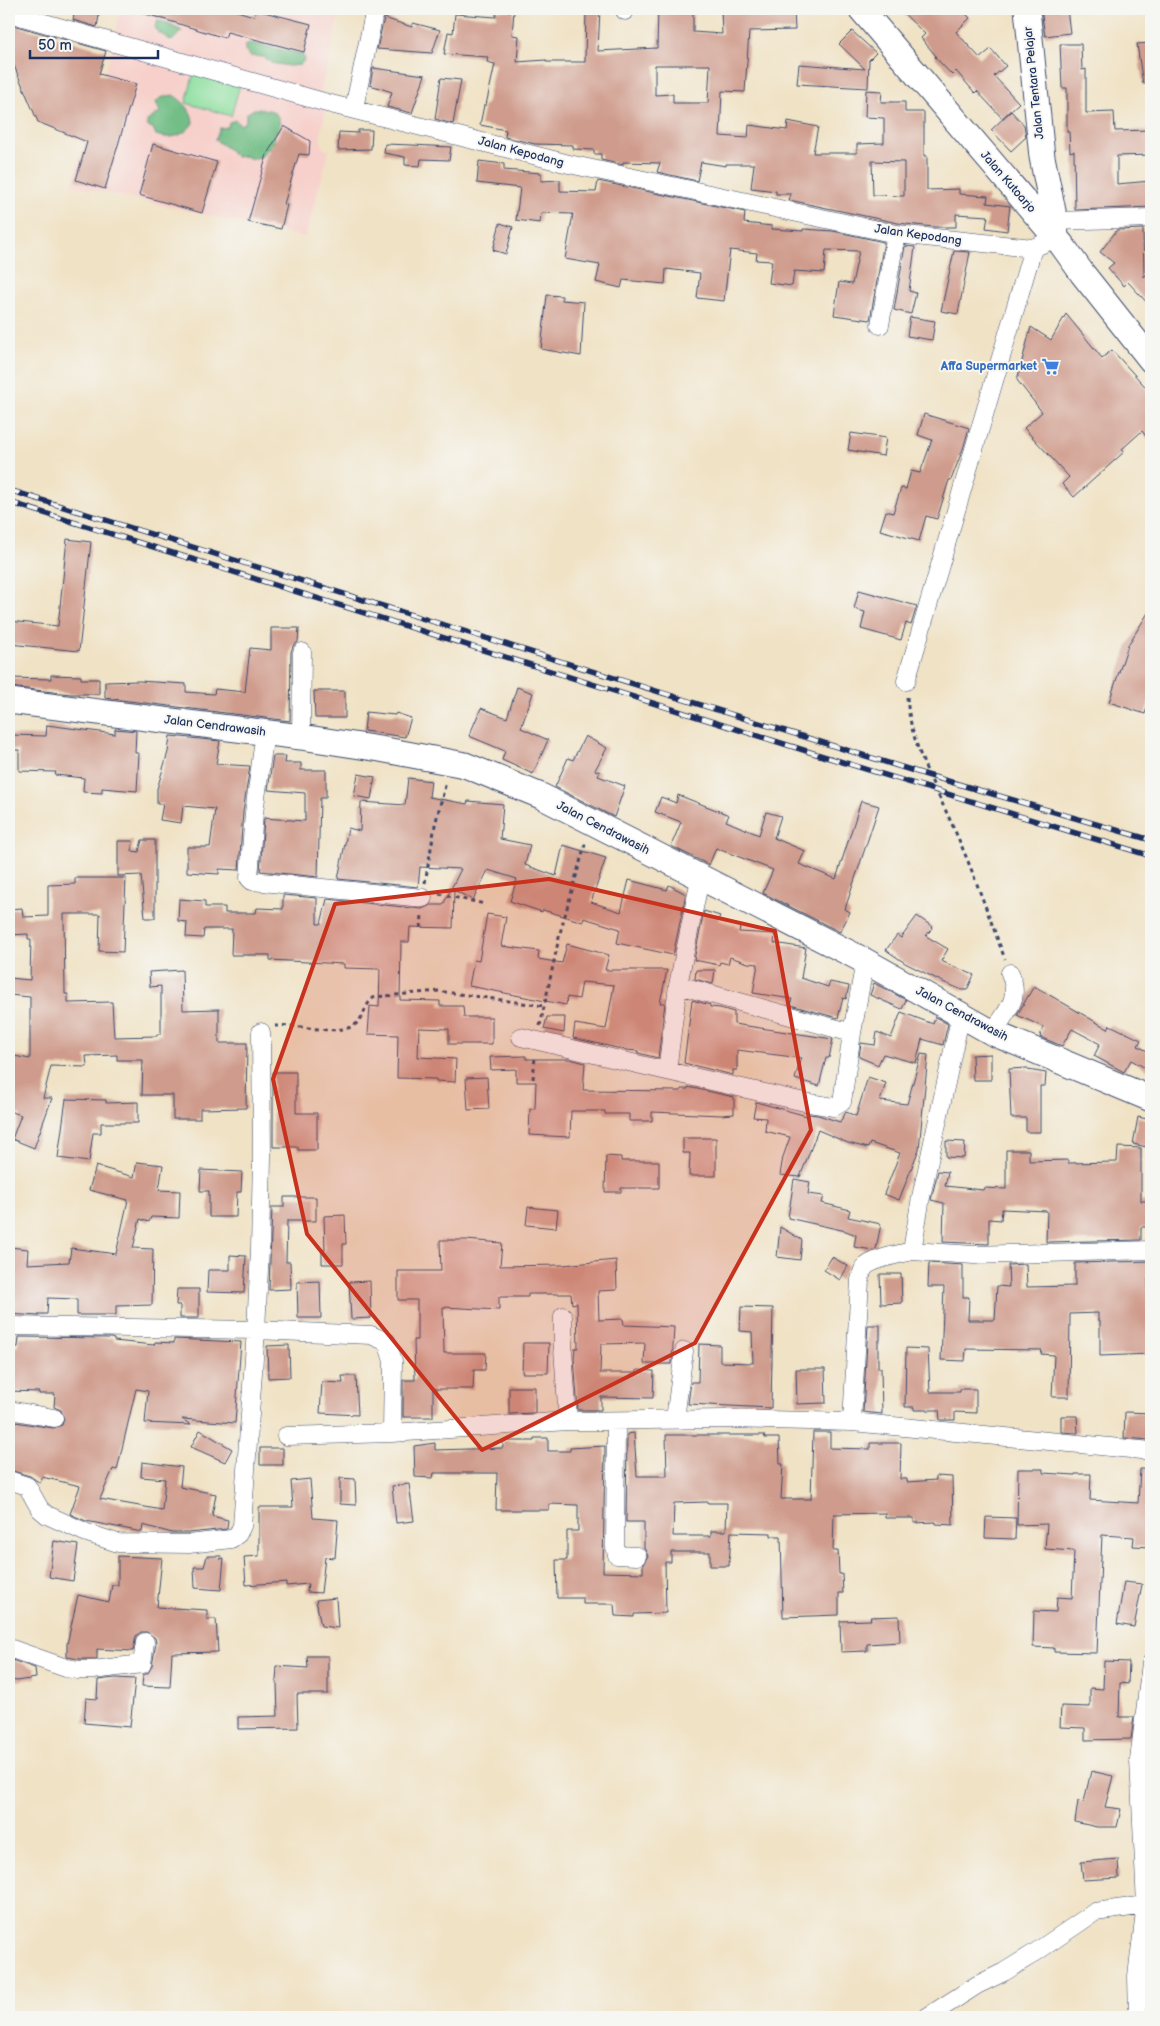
<svg xmlns="http://www.w3.org/2000/svg" width="1160" height="2026" font-family="'Balsamiq Sans',sans-serif">
	<rect width="100%" height="100%" fill="#f6f6f2"/>
	<filter id="ink" filterUnits="userSpaceOnUse"><feTurbulence type="fractalNoise" baseFrequency=".02" numOctaves="2"/><feDisplacementMap in="SourceGraphic" scale="10" xChannelSelector="R" yChannelSelector="G"/><feConvolveMatrix kernelMatrix="1 2 1 2 8 2 1 2 1" color-interpolation-filters="sRGB"/></filter>
	<filter id="wash" filterUnits="userSpaceOnUse"><feTurbulence type="fractalNoise" baseFrequency=".0096" numOctaves="4" result="noise"/><feDisplacementMap in="SourceGraphic" scale="20" xChannelSelector="R" yChannelSelector="G"/><feGaussianBlur stdDeviation="1.12" result="paint"/><feColorMatrix in="noise" values="0 0 0 0 0 0 0 0 0 0 0 0 0 0 0 0 0 1.4 0 .05"/><feComposite in="paint" operator="in"/></filter>
	<g filter="url(#wash)">
		<rect width="100%" height="100%" fill="#f0e2c5"/>
		<path fill="#f7d0cb" d="M120 9H333L339 16 319 100 327 103 320 137 323 148 329 151 305 237 72 185 114 42Z"/>
		<path fill="#8ddf9f" stroke="#54877e" d="M194 72 240 85 231 116 186 103Z"/>
		<path fill="#72be86" stroke="#467672" d="M157 21 164 22 182 31 172 41 158 32 155 27Z
			M250 43 302 54 305 59 300 65 289 66 271 63 264 57 250 56 245 50V45Z
			M173 95C183 101 193 111 193 123 184 136 171 140 156 135L153 128 147 126V121L160 112 156 102 160 98Z
			M254 109C269 109 279 109 280 127L274 135V142L260 158 252 159 245 156 236 157 227 148 215 140 220 128 228 127 229 122 236 120 240 125 246 122V114Z"/>
		<g id="blocks">
			<path fill="#cf9b8c" fill-rule="evenodd" d="M75 9H100L97 27 73 20Z
				M141 9H230L254 16 256 10 311 24 304 52 227 32 225 38 140 12Z
				M586 9H600L598 51 657 48 658 9H693V32L722 34 721 9H794L795 30 749 31 745 92 722 91 720 136 748 138 749 125 787 130 788 121 818 127 813 153H857V144L884 143V118L865 117 866 90 882 91 881 102H905V112H924V156H927V190L959 189V194L988 196 987 203 1010 206 1007 231 986 228 988 216 956 214V227H934L898 223 789 200 791 194H776V191L751 188 754 164H726V166L701 162 697 181 657 172 660 163 623 162V165L601 160V154H594V150L573 149V145L535 144 505 137 506 130 480 125 484 105H486L495 64 487 62 488 57 444 54 448 32 453 33 455 14 496 17V10L514 11 512 35 519 36 517 62 546 60V62H585ZM655 65H710L708 103H673V94L655 95ZM872 161 904 162V196L873 195Z
				M899 9H961L970 18 956 32 980 58 991 49 1006 66 994 76 1019 103 1002 118 977 91 975 93 956 71 952 75 935 57 936 56 921 38 925 34Z
				M1041 9H1067L1070 33 1045 36Z
				M384 18 412 27 413 23 440 30 432 53 377 49Z
				M9 24 106 51 99 74 136 84 105 189 76 180 87 142 38 122 9 54Z
				M852 31 876 53 869 60 868 88 797 84 799 64 865 69 839 44Z
				M1151 43V83L1143 84 1137 44Z
				M1060 44H1081L1082 70 1086 69V113L1114 112 1115 131 1151 130V155L1117 156V184L1151 181V207L1075 210 1074 151 1070 152 1069 132H1067V88H1062Z
				M373 68 425 75 412 113 387 107 392 92 370 85Z
				M441 78 461 80 453 124 435 119Z
				M1011 111 1024 125 1026 137 1011 151 991 130Z
				M284 126 310 141 309 155 299 154 284 204 287 205 281 229 248 222 267 154Z
				M358 130H372L371 149 338 150 339 132 358 133Z
				M153 144 217 162 202 213 139 195Z
				M385 144 412 145 451 147 449 160 421 159 420 166 405 165V157L384 153Z
				M479 161 504 164V170L541 173V181L560 180V191L596 192 598 181 745 212 744 223 772 226V229L803 231V229L833 231 884 242 870 320 834 315 839 282 852 284 859 251 826 250 824 273 794 271 792 286 769 283 772 261 756 260 757 253 730 250 724 301 697 298 700 273 666 269 665 284 623 280 621 288 596 282 600 265 565 259 573 214 541 213 540 223 516 220 520 188 477 183Z
				M500 223 513 227 506 254 493 250Z
				M1143 229 1144 277 1151 270V307L1128 282 1124 286 1108 268 1114 263 1100 252 1117 230Z
				M905 246 915 247 909 291 916 293 911 314 894 310Z
				M954 251 970 252 958 314 941 311Z
				M547 295 562 296V300L584 302 581 356 541 349Z
				M1066 314 1102 358 1112 350 1151 393V443L1142 431 1122 449 1124 452 1074 497 1062 484 1069 477 1024 428 1042 412 1017 380 1031 327 1051 340Z
				M910 317 935 321 932 340 907 336Z
				M924 414 969 428 963 449 951 480H949L937 519 926 516 919 541 880 530 886 511 893 513 901 488 906 489 911 471 920 473 932 440 918 435Z
				M851 433 886 438 883 456 848 450Z
				M67 539 91 542 79 651 9 644V621L58 626Z
				M859 590 917 606 911 625 906 623 901 640 861 629 865 612 854 609Z
				M1151 608V696L1145 714 1109 702 1128 645Z
				M271 628H299L298 642 293 646 291 652 290 721 105 698V682L139 681 186 684V692L214 694 215 689 245 692 250 648 271 650Z
				M51 675 81 676V679H99V694H71L9 687V678L51 679Z
				M517 687 533 693 521 728 548 740 533 774 502 760 505 751 469 736 481 708 507 718Z
				M314 691H345V718H315Z
				M366 712 395 715 396 713 411 718 405 737 364 731Z
				M47 725 115 734V729L136 731 135 753H139L137 791 102 788V793L83 792 84 778 55 775 56 772 19 771V750H9V735L46 736Z
				M170 736 220 741 216 764 250 766 243 812 239 870 219 869V874L187 872V847H210L215 809 183 806 181 823 160 820 163 804H157V789L168 752Z
				M585 736 607 748 595 770 600 772 598 776 625 786 614 817 555 787 568 758 573 760Z
				M273 756H286L285 763H301V770H326V798H320L318 877 260 871 264 818 305 821V793L268 790Z
				M358 774 375 777 371 799 354 796Z
				M408 778 431 781 429 797 467 804 468 801 503 804 500 839 530 845 525 865 556 876 563 845 606 858 591 902 621 912 629 880 667 890 669 885 686 894 673 955 617 943 620 929 584 918 583 922 543 910 542 912 510 901 517 879 488 870 473 900 454 890 453 928 410 927 409 942H401L400 1000 440 1001V1006H463L464 1017H492V1044H449V1029L419 1028 418 1057 456 1059 455 1082 436 1081V1079L397 1078 398 1035 368 1034 370 1006 379 1007 380 969 344 968V964L270 960V955H231L232 929H204L203 938 186 937 187 922 178 921 179 899 205 901V907H225V913H256L257 908 283 909V895L317 898V924H321L327 899 422 909 431 905H443L461 869 420 867 418 887 338 879 348 828 360 831 361 802 405 805Z
				M678 795 729 815 726 821 759 835 766 812 781 816 774 838 805 851 799 864 836 879 861 801 879 806 845 909 850 912 840 932 763 893 773 870 716 848 709 865 671 846 681 822 655 812 661 797 676 803Z
				M142 840H155V918H145L141 875 118 876V841H133L132 851 139 852Z
				M75 878H126L123 952 99 951 100 914H64L65 994H68V1003L112 1002 114 1037 157 1036V1034H161V986L150 987 149 972 182 970 183 1010 219 1009V1043H247L246 1108 200 1109V1119H173V1095H142L143 1060H117V1055L86 1056 87 1067 51 1066 43 1098H52L34 1148 12 1139 21 1115 9 1111V1055L30 1059V997L9 995V978L30 980 31 939H28V934L9 935V909L22 908 23 917 48 916V885L75 884Z
				M704 911 720 916 718 920 740 927 739 932 775 934 774 943 806 948 801 978 828 987 830 982 849 986 846 999 843 998 838 1018 790 1005 792 999 753 993 758 964 748 963 730 957 728 964 720 962 719 965 694 960Z
				M487 914 506 917 501 946 539 951 538 959 562 963 567 944 609 955 605 970H667L660 1003H665L658 1058 638 1053V1051L626 1050 573 1038 575 1024 606 1029 614 985 582 982 579 999 567 997 566 1005 469 986 474 960 479 961Z
				M917 916 933 927 926 936 948 949 941 961 974 975 967 990H962L943 982 905 963 886 950 897 935 901 938Z
				M696 970H715L713 984 695 979Z
				M874 983 906 1000 902 1009 870 995Z
				M1034 986 1108 1029 1110 1025 1141 1040 1138 1046 1151 1053V1071L1131 1060 1124 1072 1094 1056 1100 1044 1072 1029 1062 1046 1040 1037 1043 1027 1017 1015Z
				M692 1000 710 1005V1007L720 1008 734 1012V1024L833 1039 829 1058H826L819 1086 795 1079 801 1058 737 1050V1070H733V1075L684 1063Z
				M901 1012 933 1024 935 1017 948 1024 943 1045 922 1039 916 1063 883 1054 878 1065 859 1057 861 1043 875 1045 877 1032 891 1038Z
				M547 1017H565L564 1033 544 1029Z
				M921 1054 928 1055 919 1149 899 1200 884 1194 900 1153 870 1143 868 1148 848 1143 818 1130 800 1177 780 1175 783 1157 790 1137 765 1131 766 1118 753 1117 756 1102 807 1116 808 1114 818 1115 840 1122 846 1112 856 1116 868 1077 886 1083 880 1101 907 1104Z
				M991 1054V1080H973L972 1055Z
				M526 1056V1059H570L585 1063 583 1090 681 1091V1089H688V1087L734 1097V1114L721 1115 652 1112V1121H629V1114H605V1111H571L570 1137 529 1135 530 1109H535L536 1082H516V1069L491 1070 490 1057Z
				M1028 1068V1070L1046 1073 1045 1086H1040V1132H1026V1118H1011L1009 1069Z
				M273 1072H296V1113H317V1150H298V1147H273Z
				M487 1077 489 1109 468 1110 466 1078Z
				M66 1099 106 1100V1103L138 1102V1123H101V1133H93L89 1162 58 1158Z
				M1138 1117 1151 1120V1148L1133 1144Z
				M683 1138H716V1176H689L690 1153H683Z
				M946 1141 965 1142 964 1158 946 1157Z
				M1118 1147 1141 1148V1201H1151V1227H1141V1240L1046 1242 1047 1211 1002 1209 1001 1220 989 1219V1244L943 1242 944 1203 931 1200 938 1171 948 1172 945 1186 983 1190 984 1188 1006 1189V1150H1029V1161L1068 1160V1163L1117 1162Z
				M606 1156 621 1157V1161H659V1188H621V1192H605Z
				M137 1162 163 1165 159 1190 180 1191 179 1218 151 1217 149 1222 140 1219 133 1248 153 1249 152 1305 116 1306V1315H77V1299L48 1298 47 1314H39V1316L9 1314V1247L28 1249 27 1264 69 1262 71 1248 116 1254 128 1200 89 1190 96 1166 134 1177Z
				M201 1170 242 1172 241 1192H237L236 1217H209V1191H200Z
				M794 1179 810 1182 808 1194 824 1196 822 1203 850 1210 848 1217 881 1224 876 1249 873 1250 854 1247 856 1235 846 1231 788 1218Z
				M284 1197H316V1221H287L286 1262H290L291 1289 269 1290 272 1207H284Z
				M528 1207 558 1210 556 1228 526 1225Z
				M345 1215 346 1244H343V1264H322V1250H325L324 1216Z
				M780 1227 802 1240 800 1260 777 1257Z
				M440 1240H466L502 1243 500 1266 563 1265 616 1260 617 1290 598 1291 599 1320 623 1319 624 1325 674 1327 672 1364H644L645 1343 601 1344 600 1373H637V1370L654 1371 653 1398 601 1397V1410H578L574 1358 575 1348H578L577 1303 572 1304 571 1294H528V1297H499V1310L443 1307 444 1353H486L485 1370H474L473 1389H433V1417H403V1380H415L414 1340H417V1300H398V1271H441Z
				M230 1255 246 1256 244 1293 207 1292 208 1270H230Z
				M832 1257 848 1266 840 1280 824 1270Z
				M1151 1261V1279H1148L1151 1354 1100 1356V1320H1098V1313L1070 1314 1069 1397H1052L1054 1355 1041 1354 1042 1350 966 1349 965 1361 941 1360 944 1287H928L929 1263 963 1265V1297H969L968 1320H995L997 1286 1009 1287 1008 1265 1026 1264 1027 1287 1075 1286V1263Z
				M880 1274H901L902 1303 881 1304Z
				M320 1281 321 1318H298L297 1282Z
				M370 1281 371 1318 351 1319 349 1282Z
				M177 1289H199V1318H180V1305H176Z
				M741 1307 773 1308 771 1408 688 1404 691 1382H698L699 1344 720 1345V1362L753 1363 752 1332 740 1331Z
				M868 1325H880V1341H878V1368H881L882 1414 863 1412Z
				M19 1337 111 1338 114 1339V1341L154 1345 155 1342 174 1343V1339L241 1342 235 1423 182 1419 191 1425 145 1423 148 1391 136 1389 117 1470 113 1469 100 1499 162 1510 165 1479 141 1477 142 1462 182 1467 180 1487 216 1494 212 1516 228 1520 227 1529 188 1533H172L143 1525 142 1532 86 1521 70 1514 80 1486 42 1477 40 1483 30 1476 9 1470V1421L53 1428 62 1425 64 1419 61 1410 54 1407 55 1394H39V1392L9 1391 14 1347H18Z
				M523 1343H549L548 1373H522Z
				M289 1345 290 1377 268 1378 267 1346Z
				M906 1348 928 1349 930 1392H960V1389H976V1413L955 1412V1420H940L939 1410H914V1407H905Z
				M796 1369H825L826 1403 797 1404Z
				M342 1376H356L358 1415 320 1413 322 1382 343 1383Z
				M509 1387H535V1413L509 1414Z
				M1125 1412 1151 1413 1150 1440 1124 1438Z
				M1061 1416H1077L1078 1433 1061 1432Z
				M200 1430 232 1449 225 1462 191 1447Z
				M813 1432H830V1448L870 1449V1443H901L900 1479H907V1482L936 1480V1476L952 1477 953 1525 936 1524V1522L914 1523V1518H885V1513L834 1514 833 1551H838L839 1574H842L843 1593H839V1615L783 1617 781 1536H771V1533L731 1532 729 1566H710V1552H671V1562H665L666 1613 634 1614V1617L615 1616 614 1604H583V1598H557L556 1560H567V1531H578V1505L549 1504V1510H496L497 1473H434L433 1478 415 1477 414 1446 435 1443V1450L503 1448V1441H534V1438H548V1451H570V1448L605 1446 603 1572 643 1573V1564L648 1556 644 1548V1522H626L627 1434 634 1433 637 1476H667L666 1435H764L765 1438H779L780 1464H783L781 1499H811ZM708 1502V1503H727L726 1531H711V1536H673L674 1503Z
				M260 1448H283V1465H260Z
				M1018 1469H1043V1473L1075 1475V1474H1091L1090 1500 1138 1503 1140 1469H1151V1547L1133 1546 1134 1537 1102 1535 1097 1653 1054 1652V1648L1033 1647 1034 1611 1056 1612 1057 1597 1072 1598 1074 1551 1045 1549 1047 1524 1017 1525Z
				M340 1478 355 1479 356 1505 340 1504Z
				M310 1479 313 1518 338 1520 335 1558 325 1557 321 1593 307 1592 308 1584 286 1586V1582L246 1585 244 1557 259 1556V1507H293L291 1481Z
				M409 1484 414 1521 396 1523 392 1486Z
				M986 1517 1016 1518 1015 1539 985 1538Z
				M54 1541 78 1545 73 1581 49 1577Z
				M118 1556 162 1558 157 1607 207 1610V1619H216L218 1652 172 1653 170 1687 142 1686 143 1675 148 1673 152 1666 156 1643 155 1638 147 1632H141L136 1636 133 1651 97 1649V1659H79L67 1657V1644L78 1595 109 1602 112 1585H118Z
				M207 1556H221L220 1559 224 1558 221 1590 195 1588 194 1567H204Z
				M1124 1582 1142 1584 1134 1627 1117 1624Z
				M336 1598 338 1628 321 1626 316 1600Z
				M899 1616 900 1642 867 1644V1651L841 1652 840 1621 871 1620 870 1617Z
				M307 1656H328V1694H297L298 1728 238 1729V1717L278 1716 277 1682H276L277 1666 308 1668Z
				M9 1659 35 1668 36 1678 16 1681 9 1679Z
				M1104 1661 1129 1662 1128 1684 1120 1683 1119 1717H1134L1131 1739 1085 1740V1728L1060 1727 1061 1706 1090 1707V1688L1103 1689Z
				M115 1678 135 1679 130 1727 84 1723 86 1698 97 1699 98 1680Z
				M1091 1771 1113 1776 1105 1807 1121 1809 1117 1827H1097L1075 1822 1078 1801 1084 1802Z
				M1118 1859 1119 1878 1083 1880 1081 1862Z"/>
		</g>
	</g>
	<g filter="url(#ink)">
		<use href="#blocks" fill-opacity="0" stroke="#3b4a6d" stroke-width="1"/>
		<g fill="none" stroke-linecap="round" stroke-linejoin="round">
			<defs>
				<path id="street" d="M625 9V11
					M9 13 327 103 569 164 896 234 1033 248 1056 238
					M354 108 375 9
					M1055 221 1151 218
					M880 325 896 234
					M906 681 1033 248
					M265 732 254 813 249 878 252 881 423 898
					M301 737 302 652
					M700 879 678 985 667 1071 809 1103 834 1107 842 1102 852 1033 865 961
					M678 985 852 1033
					M961 1014 921 1197 912 1251 974 1255 1151 1250
					M993 1033C1007 1009 1021 1001 1010 973
					M521 1037 667 1071
					M563 1316V1349L568 1421
					M9 1326 256 1330 371 1335 387 1342 393 1361 392 1433
					M9 1410 54 1418
					M675 1419 684 1351
					M616 1422 615 1547 617 1555 637 1556
					M852 1422 860 1280C861 1276 862 1271 864 1268 871 1259 900 1254 912 1251
					M286 1436 392 1433 568 1421 725 1419 852 1422 1151 1451
					M9 1480 27 1486 40 1509 47 1515 87 1533 118 1543 189 1544 231 1539 238 1534 242 1526 256 1330 260 1249 262 1157 261 1032
					M9 1648 66 1668 78 1670H93L142 1664 145 1642
					M927 2017 977 1985 1004 1972 1033 1954 1095 1912 1146 1905
					M1138 2017 1137 1976 1146 1905 1139 1760 1151 1663"/>
				<path id="secondary" d="M861 9 1062 245 1082 273 1151 360
					M1027 9 1042 157 1055 221 1056 238
					M9 701 301 737 380 749 465 765 541 796 865 961 993 1033 1151 1099"/>
			</defs>
			<use href="#street" stroke="#3b4a6d" stroke-width="19"/>
			<use href="#secondary" stroke="#3b4a6d" stroke-width="27"/>
			<path stroke="#3b4a6d" stroke-width="3" stroke-dasharray="4 4" stroke-linecap="butt" d="M907 697C911 749 935 785 955 831 974 873 989 917 1005 959
				M425 883 435 825 446 782
				M439 894 485 904
				M421 928 422 914
				M275 1026C297 1023 341 1038 357 1023 365 1016 365 1002 375 997L438 991 544 1006
				M540 1026 560 933 586 841
				M533 1079 535 1057"/>
			<use href="#street" stroke="#fff" stroke-width="18"/>
			<use href="#secondary" stroke="#fff" stroke-width="25"/>
			<defs>
				<path id="rail" d="M9 490 927 775 1151 840
					M9 502 813 753 1151 856"/>
			</defs>
			<use href="#rail" stroke="#1b2f5e" stroke-width="5.5"/>
			<use href="#rail" stroke="#f6f6f2" stroke-width="4" stroke-dasharray="11" stroke-linecap="butt"/>
		</g>
	</g>
	<path fill="#c8321e" fill-opacity="0.2" stroke="#c8321e" stroke-width="4" stroke-linejoin="round" d="M549 879 775 931 811 1130 695 1343 482 1450 307 1234 273 1079 335 904Z"/>
	<defs>
		<symbol id="supermarket-bare" viewBox="-9 -9 18 18"><path d="M-6-5.5h2.5l.6 2H6L4.5 2H-2.5L-4.4-4H-6ZM-1.5 3.2a1.3 1.3 0 1 0 .1 0ZM3 3.2a1.3 1.3 0 1 0 .1 0Z" fill="#3f7fe0" stroke="#f6f6f2" stroke-width="2.5" paint-order="stroke"/></symbol>
	</defs>
	<g fill-rule="evenodd">
		<use href="#supermarket-bare" x="1038" y="354" width="25" height="25"/>
	</g>
	<g text-anchor="middle" dominant-baseline="central" stroke-width="4" stroke-linejoin="round" paint-order="stroke">
		<g font-size="12" fill="#1b2f5e" stroke="#f6f6f2">
			<text transform="translate(1034 83) rotate(-96)">Jalan Tentara Pelajar</text>
			<text transform="translate(521 152) rotate(15)">Jalan Kepodang</text>
			<text transform="translate(1008 182) rotate(49)">Jalan Kutoarjo</text>
			<text transform="translate(918 235) rotate(8)">Jalan Kepodang</text>
			<text transform="translate(215 726) rotate(7)">Jalan Cendrawasih</text>
			<text transform="translate(603 828) rotate(27)">Jalan Cendrawasih</text>
			<text transform="translate(962 1014) rotate(28)">Jalan Cendrawasih</text>
		</g>
		<g font-size="12" font-weight="bold" fill="#366cbe" stroke="#f6f6f2" text-anchor="end">
			<text x="1037" y="366">Affa Supermarket</text>
		</g>
	</g>
	<rect width="1160" height="2026" fill="none" stroke="#f6f6f2" stroke-width="30"/>
	<path d="M30 50v8h128v-8" fill="none" stroke="#1b2f5e" stroke-width="2.5"/>
	<text x="38" y="50" font-size="15" fill="#1b2f5e" stroke="#f6f6f2" stroke-width="4" paint-order="stroke">50 m</text>
</svg>
